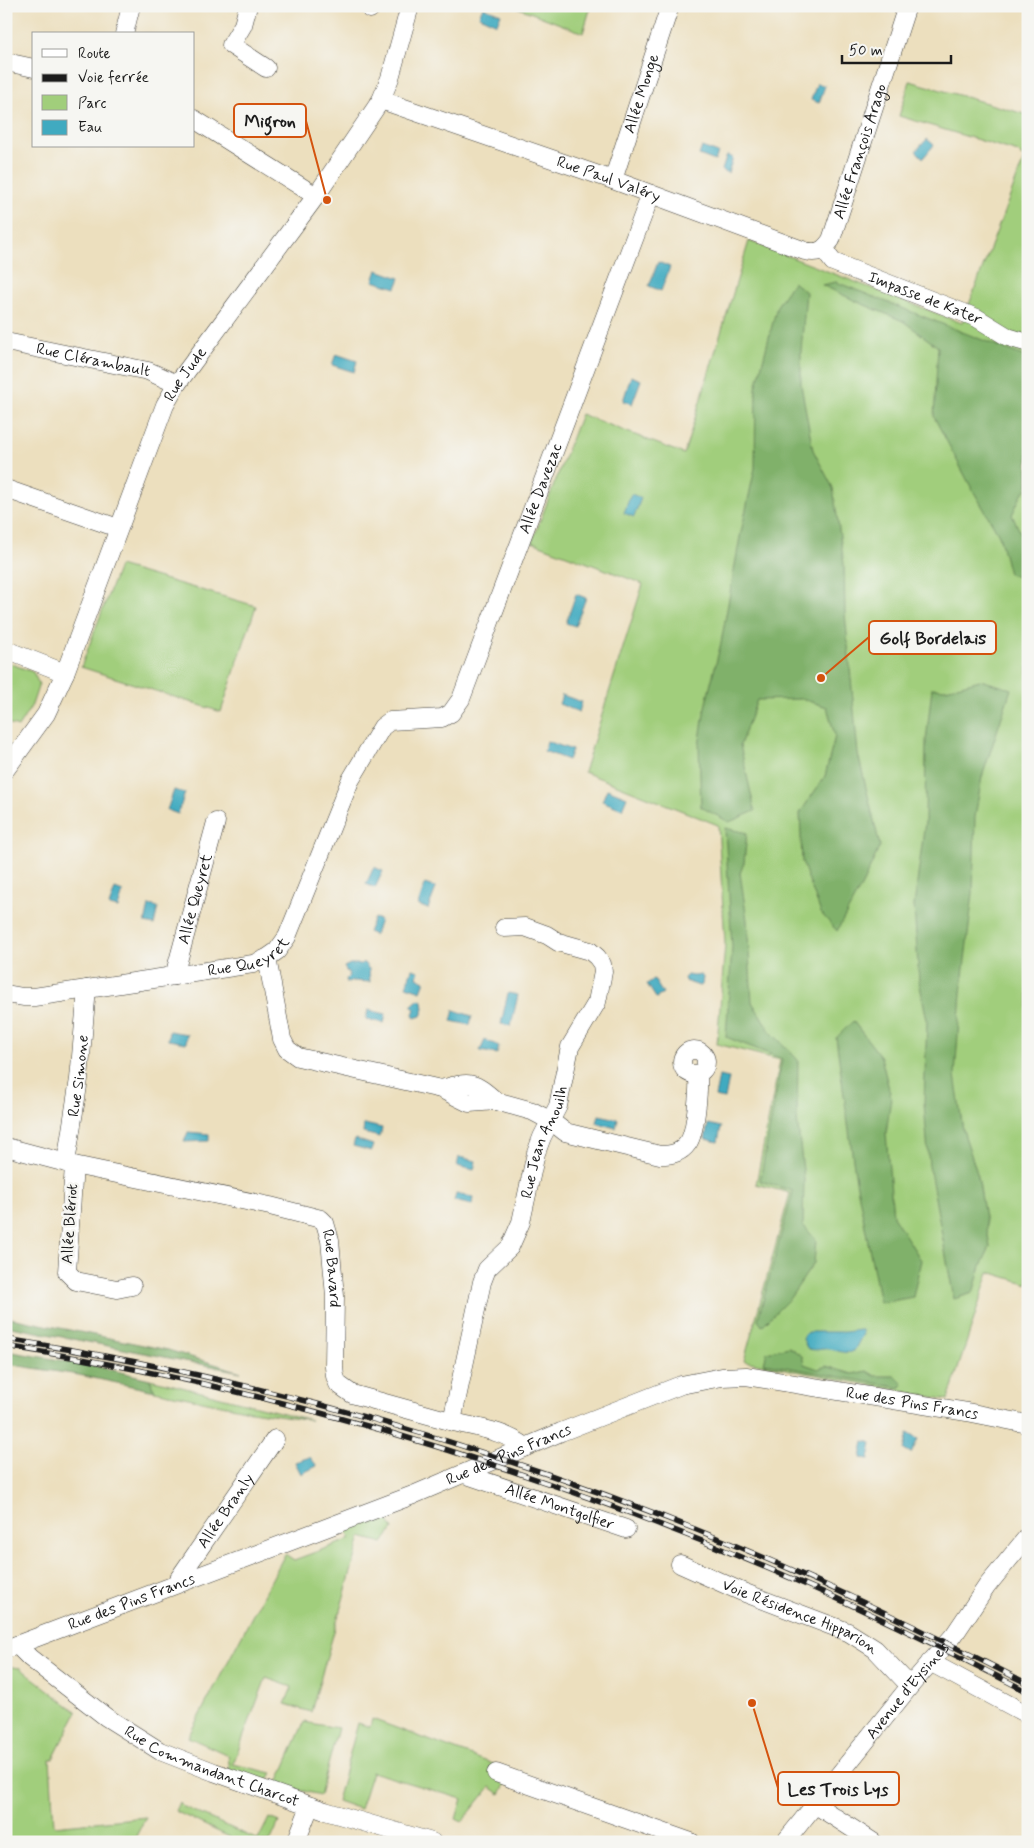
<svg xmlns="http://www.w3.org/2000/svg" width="1034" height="1848" font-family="Mynerve,sans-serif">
	<rect width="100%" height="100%" fill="#f6f6f2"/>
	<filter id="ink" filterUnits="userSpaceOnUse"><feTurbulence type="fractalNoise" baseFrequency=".02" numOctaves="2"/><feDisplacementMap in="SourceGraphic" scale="10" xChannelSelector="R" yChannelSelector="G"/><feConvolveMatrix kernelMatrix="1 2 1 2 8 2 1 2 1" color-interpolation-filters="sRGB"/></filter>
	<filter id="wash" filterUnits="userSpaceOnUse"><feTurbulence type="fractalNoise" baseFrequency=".0096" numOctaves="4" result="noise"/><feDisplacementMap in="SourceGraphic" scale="20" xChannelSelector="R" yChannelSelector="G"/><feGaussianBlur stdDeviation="1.12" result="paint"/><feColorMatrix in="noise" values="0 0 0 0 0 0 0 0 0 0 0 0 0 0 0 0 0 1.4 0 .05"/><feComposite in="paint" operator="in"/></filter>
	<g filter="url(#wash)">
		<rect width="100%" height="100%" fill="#ecdfbe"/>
		<path fill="#a1ce7b" stroke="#5e754c" d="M514 6H591L583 33Z
			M910 81 1028 115V1284L989 1272 948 1400 744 1361 790 1193 756 1184 780 1060 717 1044 725 944 718 825 584 772 643 584 532 542 581 414 684 454 749 241 962 323 1024 159 1018 152 899 116Z
			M119 566 256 606 221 712 81 667Z
			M6 662 33 672 39 684 32 705 18 727 6 723Z
			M150 1379 311 1420 245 1410 155 1391Z
			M382 1516 387 1519 393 1529 383 1543 361 1537 311 1712 285 1704 292 1687 266 1678 233 1764 272 1773 268 1780 264 1783 230 1772 228 1755 188 1737 285 1554 294 1560 351 1539 346 1531Z
			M6 1666 20 1668 77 1712 53 1759H50L54 1826 146 1817 133 1842H6Z
			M372 1719 496 1765 507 1781 500 1794 490 1787 462 1822 456 1819 462 1799 372 1772 360 1809 337 1801 358 1723 370 1727Z
			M304 1722 338 1728 320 1795 277 1785Z
			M179 1802 182 1806 258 1840 269 1818 279 1822 270 1842H240L175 1811Z"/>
		<path fill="#80b16b" stroke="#4e6644" d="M793 282 806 292 801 351V385L813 450 833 488 844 564 845 613 858 754 880 846 863 883 837 931 821 913 802 862 800 813 825 776 835 736 827 707 802 699 757 700 740 745 755 811 729 822 701 807 699 746 705 707 721 643 740 537 755 468 756 388 777 306Z
			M836 282 1028 358V487L1021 495 1012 515 1023 538 1028 544 1027 580 1009 574 999 535 971 487 934 417 938 347 903 321 860 303 822 285Z
			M980 680 1011 689 982 777 975 817 973 893 961 993 955 1075 963 1130 978 1176 990 1247 981 1266 973 1293 954 1299 929 1166 924 1103 927 1020 919 981 914 906 925 822 926 741 932 688 946 689Z
			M725 828 747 833 744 863 740 873 747 920 752 1002 770 1031 798 1060 797 1119 804 1179 803 1225 816 1240 814 1263 790 1298 762 1326 758 1319 793 1191 760 1181 782 1059 726 1037 732 947Z
			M853 1021 881 1057 891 1097 886 1134 893 1216 921 1260 913 1297 880 1303 856 1181 836 1038Z
			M6 1317 168 1350 241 1372 6 1326Z
			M789 1347 802 1356 804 1364 818 1369 826 1366 852 1374 867 1371 875 1376H895L903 1384 900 1388 764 1363 767 1352Z
			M6 1351 95 1366 150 1379 155 1391 79 1375 6 1364Z"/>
		<path fill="#40aac0" stroke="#2e636e" d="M483 7 501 14 497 24 479 16Z
			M817 83 825 86 819 103 811 100Z
			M927 139 934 145 923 158 916 151Z
			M702 147 718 153 715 161 699 155Z
			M727 155 733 158 728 173 722 170Z
			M658 262 670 267 661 291 649 286Z
			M377 270 400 278 396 288 373 281Z
			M336 354 357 361 354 372 332 365Z
			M631 376 641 380 632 404 623 401Z
			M631 494 641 498 634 517 624 513Z
			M576 594 586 598 575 626 566 623Z
			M562 695 582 702 579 712 559 704Z
			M547 741 572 750 568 760 544 751Z
			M607 789 627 797 622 809 602 801Z
			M174 790 185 793 178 814 167 810Z
			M374 867 383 871 375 888 366 884Z
			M425 884 436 888 428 909 418 905Z
			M115 889 123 892 118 908 109 906Z
			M149 905 158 907 154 925 145 923Z
			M374 918 380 920 375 935 368 932Z
			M363 962 369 969 370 982 354 981 347 983 346 979 349 976 348 972H347L344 967 350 964H361Z
			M412 969 419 971 417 977 425 981 421 991 406 986Z
			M687 975 694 976 701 975 703 977 702 985 699 986 685 981 684 978Z
			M654 979 663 994 656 998 647 984Z
			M508 993 518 995 511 1026 501 1024Z
			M419 999 423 1001 424 1009 421 1016 415 1018 413 1014 415 1009 411 1006Z
			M368 1010 386 1014 384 1023 366 1019Z
			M454 1010 472 1016 470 1025 451 1021Z
			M169 1031 187 1034 186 1043 168 1040Z
			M485 1040 499 1046 497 1054 480 1051Z
			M719 1076 729 1078 725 1099 715 1097Z
			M599 1115 618 1119 616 1128 597 1123Z
			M364 1124 382 1128 380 1137 363 1133Z
			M708 1124 721 1127 718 1142 705 1139Z
			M188 1132 209 1134V1141L184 1142Z
			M355 1139 373 1145 371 1151 353 1146Z
			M459 1157 476 1161 474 1170 457 1166Z
			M456 1194 473 1197 472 1205 454 1201Z
			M860 1330H862L863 1334 854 1351C845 1355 838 1350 829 1349 821 1348 815 1352 807 1348L803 1339 805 1334 809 1332H845Z
			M908 1433 918 1439 911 1454 904 1450Z
			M864 1441 872 1443 869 1459 861 1458Z
			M310 1457 317 1466 301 1474 295 1462Z"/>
	</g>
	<g filter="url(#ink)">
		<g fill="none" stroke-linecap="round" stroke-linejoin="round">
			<defs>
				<g id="minor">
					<path d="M248 6 243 25 231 45 266 68"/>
					<path d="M370 9 371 6"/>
					<path d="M124 34 131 6"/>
					<path d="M6 62 34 68"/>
					<path id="s1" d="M381 100 613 180 805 251C818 254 823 251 831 240L907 6"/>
					<path d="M194 119 316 196"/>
					<path id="s2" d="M613 180 670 6"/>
					<path id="s3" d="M824 250 833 262 977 318 1008 337 1028 343"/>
					<path id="s4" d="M6 342 148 371 177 384"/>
					<path d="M6 489 118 528"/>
					<path d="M6 650 65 673"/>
					<path id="s5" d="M6 769 46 714 65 673 165 405 177 384 316 196 381 100 390 78 410 6"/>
					<path d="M267 958 282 1039 287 1049 298 1057 441 1089 469 1103 496 1101 532 1111 551 1121 565 1132 660 1155C672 1155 681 1153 688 1143 696 1132 699 1088 698 1074"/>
					<path id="s6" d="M174 976 216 822"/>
					<path id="s7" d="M6 994 23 997H34L253 964 267 958 277 951 287 937 350 781 382 727 390 721 442 718 451 713 461 699 651 194"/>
					<circle cx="694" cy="1062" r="12"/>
					<path d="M441 1089C471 1081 473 1081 496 1101"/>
					<path id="s8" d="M6 1147 74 1165 270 1206 321 1219 325 1223 330 1240 335 1296 334 1367 335 1376 338 1384 352 1394C385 1403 417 1412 450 1421 476 1428 503 1430 526 1447"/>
					<path id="s9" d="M66 1163 79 1079 87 989"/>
					<path d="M74 1165 67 1272 76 1281 117 1289 132 1286"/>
					<path id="s10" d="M452 1421 482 1282 487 1269 510 1247 521 1222 536 1153 542 1137 558 1106 570 1047 597 1002 603 972 602 964 597 957 590 951 558 942 547 935 525 927 504 928"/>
					<path id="s11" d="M464 1474 626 1529"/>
					<path id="s12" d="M680 1564 740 1591 848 1632 875 1649 910 1686"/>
					<path id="s13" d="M175 1584 275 1439"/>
					<path id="s14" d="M17 1645 30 1658 106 1717 160 1751 214 1772 325 1811 432 1842"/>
					<path id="s15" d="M6 1649 413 1495 561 1432 681 1385 722 1377 746 1376 967 1412 1028 1424"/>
					<path d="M930 1662 1028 1715"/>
					<path d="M496 1773 691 1842"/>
					<path d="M816 1805 873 1842"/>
					<path d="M296 1842 310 1806"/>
					<path id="s16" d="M785 1842 910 1686 954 1635 987 1586 1028 1536"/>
				</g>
			</defs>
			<use href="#minor" stroke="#3b3934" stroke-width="19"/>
			<use href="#minor" stroke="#fff" stroke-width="18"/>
			<defs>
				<path id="rail" d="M6 1339C246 1376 482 1443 707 1534 817 1578 923 1630 1028 1684
					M6 1346C280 1389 548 1472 802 1583 879 1616 954 1654 1028 1692"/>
			</defs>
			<use href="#rail" stroke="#1c1c1c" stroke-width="5.5"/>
			<use href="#rail" stroke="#f6f6f2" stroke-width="4" stroke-dasharray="11" stroke-linecap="butt"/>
		</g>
	</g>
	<g text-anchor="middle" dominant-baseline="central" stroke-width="5" stroke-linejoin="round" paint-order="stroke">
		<g font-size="16" fill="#1c1c1c" stroke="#f6f6f2">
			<text stroke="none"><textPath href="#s2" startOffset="91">Allée Monge</textPath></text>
			<text stroke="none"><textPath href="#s1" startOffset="574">Allée François Arago</textPath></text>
			<text stroke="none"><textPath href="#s1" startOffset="241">Rue Paul Valéry</textPath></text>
			<text stroke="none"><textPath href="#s3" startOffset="114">Impasse de Kater</textPath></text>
			<text stroke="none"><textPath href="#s4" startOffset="89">Rue Clérambault</textPath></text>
			<text stroke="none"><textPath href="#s5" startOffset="436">Rue Jude</textPath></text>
			<text stroke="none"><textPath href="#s7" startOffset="840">Allée Davezac</textPath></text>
			<text stroke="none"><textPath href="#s6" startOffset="80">Allée Queyret</textPath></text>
			<text stroke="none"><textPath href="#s7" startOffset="248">Rue Queyret</textPath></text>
			<text stroke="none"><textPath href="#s9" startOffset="88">Rue Simone</textPath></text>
			<text stroke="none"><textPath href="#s10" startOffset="299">Rue Jean Anouilh</textPath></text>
			<text transform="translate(70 1224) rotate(-86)">Allée Blériot</text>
			<text stroke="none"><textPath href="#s8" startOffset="375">Rue Bavard</textPath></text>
			<text stroke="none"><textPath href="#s15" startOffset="959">Rue des Pins Francs</textPath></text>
			<text stroke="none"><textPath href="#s15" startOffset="539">Rue des Pins Francs</textPath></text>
			<text stroke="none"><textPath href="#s11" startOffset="101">Allée Montgolfier</textPath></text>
			<text stroke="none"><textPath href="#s13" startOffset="89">Allée Branly</textPath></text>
			<text stroke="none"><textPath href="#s15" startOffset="134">Rue des Pins Francs</textPath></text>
			<text stroke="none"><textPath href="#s12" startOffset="131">Voie Résidence Hipparion</textPath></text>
			<text stroke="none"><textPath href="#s16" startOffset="195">Avenue d'Eysines</textPath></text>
			<text stroke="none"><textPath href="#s14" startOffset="232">Rue Commandant Charcot</textPath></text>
		</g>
	</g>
	<path fill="none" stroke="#d4530e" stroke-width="2" d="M327 200L306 121M821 678L869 637M752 1703L778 1788"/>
	<g fill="#d4530e" stroke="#f6f6f2" stroke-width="2">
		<circle cx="327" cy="200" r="5"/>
		<circle cx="821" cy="678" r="5"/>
		<circle cx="752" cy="1703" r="5"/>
	</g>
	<g fill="#f6f6f2" stroke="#d4530e" stroke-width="2">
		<rect x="234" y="104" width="72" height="33" rx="5"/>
		<rect x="869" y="621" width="127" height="33" rx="5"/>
		<rect x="778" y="1772" width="121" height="33" rx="5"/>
	</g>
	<g font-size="18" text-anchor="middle" font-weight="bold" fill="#1c1c1c">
		<text x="270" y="127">Migron</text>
		<text x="933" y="644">Golf Bordelais</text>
		<text x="838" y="1795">Les Trois Lys</text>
	</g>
	<rect width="1034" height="1848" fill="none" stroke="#f6f6f2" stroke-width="25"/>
	<rect x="32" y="32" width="162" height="115" fill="#f6f6f2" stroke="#9f9f9c"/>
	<rect x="42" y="49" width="25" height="8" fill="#ffffff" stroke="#9f9f9c"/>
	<text x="78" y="58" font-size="15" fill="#1c1c1c">Route</text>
	<rect x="42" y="74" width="25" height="8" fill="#1c1c1c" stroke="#9f9f9c"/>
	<text x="78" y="82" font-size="15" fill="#1c1c1c">Voie ferrée</text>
	<rect x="42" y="95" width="25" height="15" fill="#a1ce7b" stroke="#9f9f9c"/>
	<text x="78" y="108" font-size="15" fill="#1c1c1c">Parc</text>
	<rect x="42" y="120" width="25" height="15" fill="#40aac0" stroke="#9f9f9c"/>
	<text x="78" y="132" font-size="15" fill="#1c1c1c">Eau</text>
	<path d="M842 55v8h109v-8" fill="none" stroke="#1c1c1c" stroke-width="2.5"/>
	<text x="849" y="55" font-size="15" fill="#1c1c1c" stroke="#f6f6f2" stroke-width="4" paint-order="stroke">50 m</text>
</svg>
